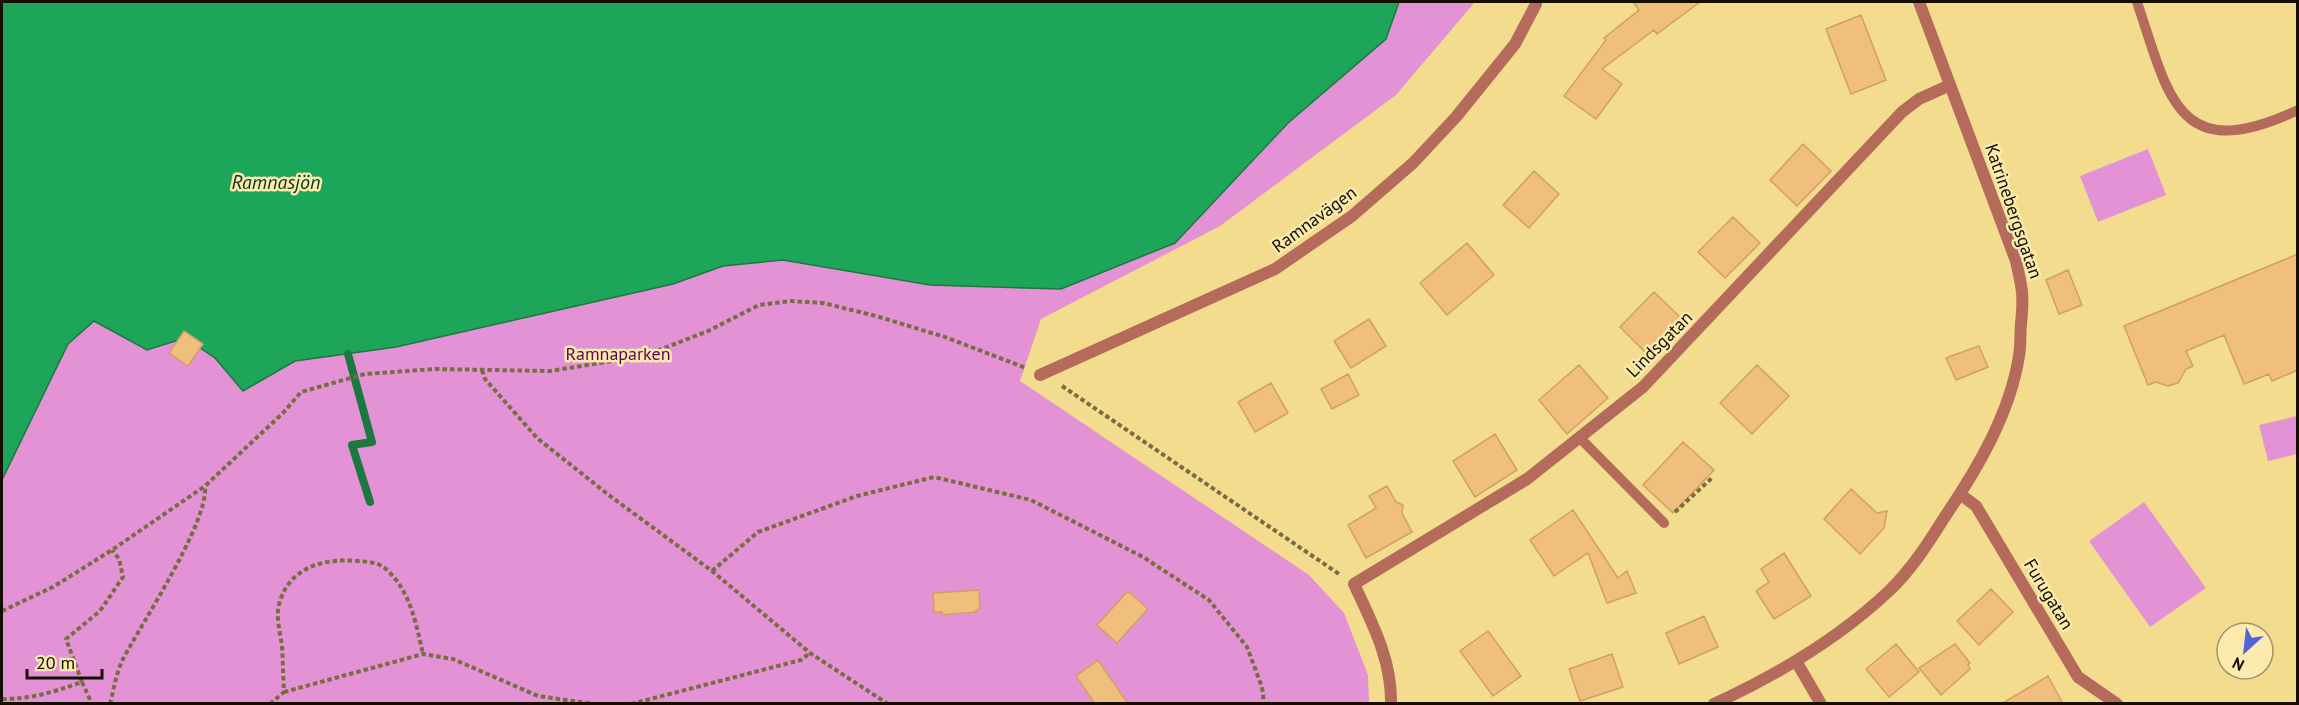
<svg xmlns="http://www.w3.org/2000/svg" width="2299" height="705" font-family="'PT Sans',sans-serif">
	<rect width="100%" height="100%" fill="#f4dc8f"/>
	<path fill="#e292d5" d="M2 2H1475L1396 95 1220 226 1041 319 1020 381 1309 575 1344 613 1368 675 1369 703H2Z
		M2148 149 2166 195 2098 222 2080 176Z
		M2297 416V454L2268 461 2259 425Z
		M2144 502 2206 588 2150 627 2089 541Z"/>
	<path fill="#1da55a" stroke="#1b783f" stroke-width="1.5" d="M2 2H1399L1386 39 1288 123 1175 243 1061 289 930 285 783 260 723 266 673 284 396 347 295 361 243 391 215 358 185 338 147 350 94 321 68 344 2 480Z"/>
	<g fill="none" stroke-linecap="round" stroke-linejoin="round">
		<path stroke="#1b783f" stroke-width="8" d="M348 354 372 442 352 445 370 502"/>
	</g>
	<path fill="#f0be7d" stroke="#d0a060" stroke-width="1.5" d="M1633 2H1700L1657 34 1654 30 1602 69 1622 84 1596 119 1564 96 1606 40 1604 38 1639 10Z
		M1861 15 1886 80 1851 94 1826 29Z
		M1803 144 1831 171 1797 206 1770 180Z
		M1534 171 1559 194 1529 228 1503 205Z
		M1733 217 1760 243 1725 278 1698 252Z
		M1467 243 1494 275 1447 315 1420 283Z
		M2298 254V370L2272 381 2269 374 2244 384 2224 335 2186 351 2193 366 2186 369 2178 383 2168 386 2156 382 2148 385 2124 326Z
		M2068 270 2082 305 2059 314 2046 280Z
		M1654 292 1684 321 1650 357 1620 327Z
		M1369 319 1386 346 1351 368 1334 341Z
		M184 331 203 344 188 366 169 353Z
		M1979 346 1988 367 1956 380 1946 358Z
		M1579 365 1608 398 1567 434 1539 400Z
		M1757 365 1789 396 1752 434 1720 403Z
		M1348 374 1359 395 1332 409 1321 389Z
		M1271 383 1288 413 1255 432 1238 402Z
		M1495 434 1517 470 1475 497 1453 461Z
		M1683 442 1714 470 1673 513 1643 485Z
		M1387 486 1396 502 1403 505 1402 513 1412 532 1366 558 1348 525 1376 508 1369 496Z
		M1851 489 1877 513 1887 511 1884 528 1860 554 1824 519Z
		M1573 510 1618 578 1627 571 1636 593 1607 603 1588 553 1554 576 1530 540Z
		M1784 553 1811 596 1774 619 1756 591 1769 582 1761 569Z
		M1991 589 2013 612 1979 645 1957 621Z
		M979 590 980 609 976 610V612L942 615V612H934L933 593Z
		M1128 591 1148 609 1117 643 1097 625Z
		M1704 616 1718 647 1679 664 1666 633Z
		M1488 631 1521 676 1493 696 1460 651Z
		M1896 644 1919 672 1889 697 1866 669Z
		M1955 644 1970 663 1968 665 1970 669 1941 695 1919 668Z
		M1612 654 1623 687 1580 701 1569 669Z
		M1098 660 1128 704H1095L1076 676Z
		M2048 676 2063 704H2001Z"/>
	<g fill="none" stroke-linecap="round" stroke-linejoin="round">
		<path stroke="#7a6c41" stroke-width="4" stroke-dasharray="4.5 3" stroke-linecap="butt" d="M482 370 485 379 537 438 610 496 712 571 810 653 888 704
			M1062 386 1339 574
			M1675 512 1713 477
			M712 571 758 532 857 496 934 477 1031 500 1143 557 1209 600 1247 647 1262 687 1264 704
			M2 611 53 587 112 550 205 486 283 413 301 392 365 374 435 369 550 371 644 356 708 331 759 305 791 301 823 303 876 316 945 337 1026 368
			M82 682 92 704
			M284 692 423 654 453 659 538 696 594 704
			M2 699C32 699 53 692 82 682L66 639 100 611 123 577 119 559 112 550
			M110 704C114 689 116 673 123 659 142 623 208 523 205 487
			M270 704 284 692C283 677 283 661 282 646 280 631 275 615 280 601 291 566 326 558 358 561 370 562 379 562 388 571 411 593 416 624 423 654
			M631 704 801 660 810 653"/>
		<path stroke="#b56b5c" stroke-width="10" d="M2137 2C2169 97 2177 167 2298 110
			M1580 438 1664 523"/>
		<path stroke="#b56b5c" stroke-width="12" d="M1040 375 1275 269 1352 216 1413 163 1456 117 1515 44 1536 4V2
			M1960 494 1976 506 2078 677 2117 704
			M1796 661 1821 704
			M1391 704C1392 660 1372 623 1354 584L1527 479 1643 387 1902 112 1919 99 1950 85
			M1714 704C1777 675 1838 639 1889 591 1912 569 1929 542 1946 515 1978 468 2010 413 2019 356 2021 345 2020 334 2021 324 2022 314 2023 302 2022 292 2021 282 2018 271 2016 261L1919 2"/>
	</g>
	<g text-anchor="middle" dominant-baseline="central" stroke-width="5" stroke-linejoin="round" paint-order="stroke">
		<g font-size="18" fill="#160f00" stroke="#fdeaad">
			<text transform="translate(2014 211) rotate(71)">Katrinebergsgatan</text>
			<text transform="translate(1314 219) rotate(-36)">Ramnavägen</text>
			<text transform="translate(1659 344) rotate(-45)">Lindsgatan</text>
			<text transform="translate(2049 594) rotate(59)">Furugatan</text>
		</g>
		<g font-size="18" fill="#5f0157" stroke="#fdeaad">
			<text x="618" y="353">Ramnaparken</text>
		</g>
		<g font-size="20" font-style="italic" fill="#03381a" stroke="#fdeaad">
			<text x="276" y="182">Ramnasjön</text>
		</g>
	</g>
	<rect width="2299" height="705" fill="none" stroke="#160f00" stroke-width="6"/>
	<g transform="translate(2245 651) rotate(207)"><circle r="28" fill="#fdeaad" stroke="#a19268" stroke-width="1.5"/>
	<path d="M0-4.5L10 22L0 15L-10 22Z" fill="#5364da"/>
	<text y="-9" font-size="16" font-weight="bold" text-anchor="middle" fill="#160f00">N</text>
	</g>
	<path d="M27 669v9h75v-9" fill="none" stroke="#160f00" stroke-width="3"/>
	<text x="36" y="669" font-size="18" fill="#160f00" stroke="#fdeaad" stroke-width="4.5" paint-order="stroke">20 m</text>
</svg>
